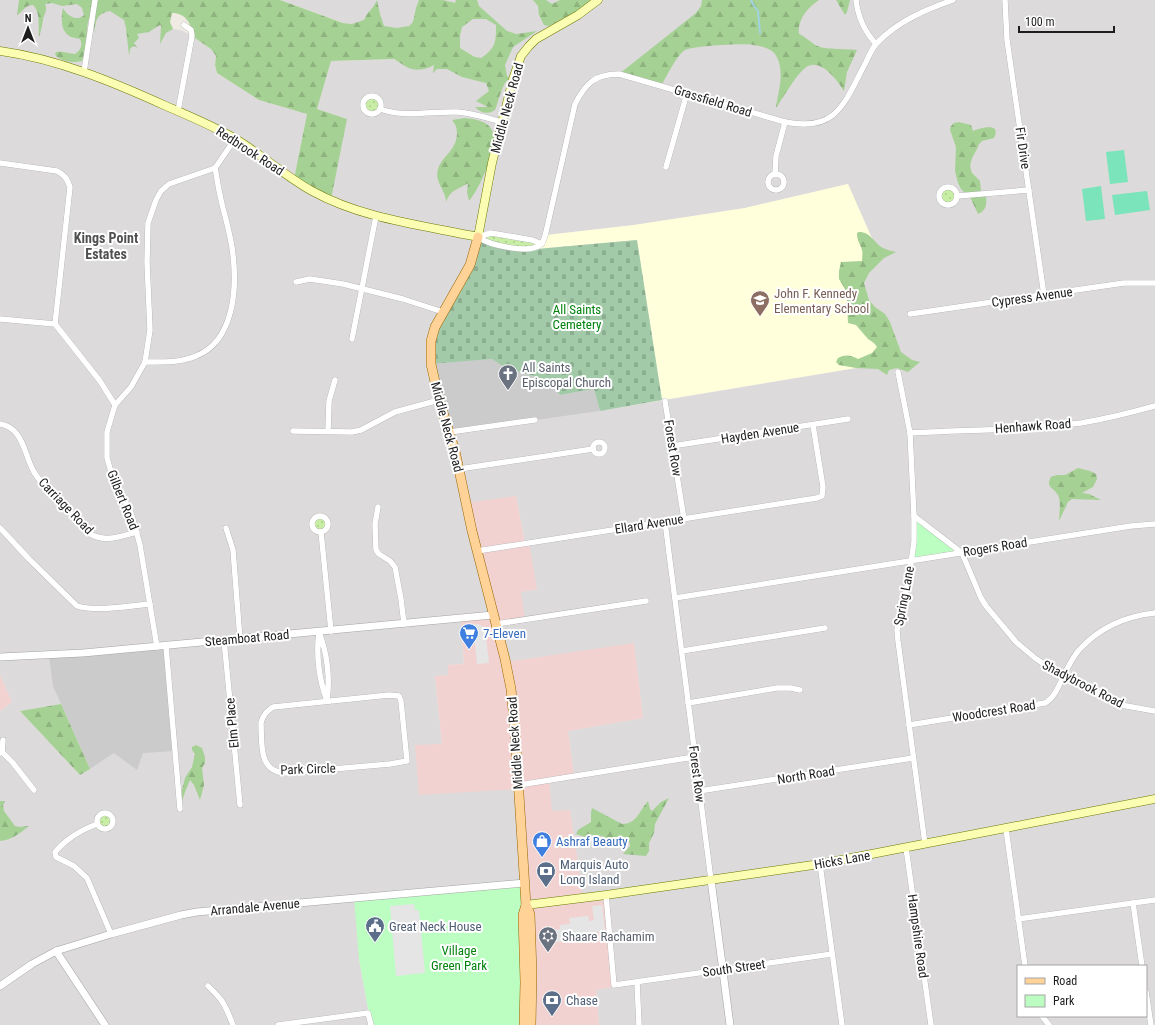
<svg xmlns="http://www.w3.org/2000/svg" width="1155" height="1025" font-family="'Roboto Condensed',sans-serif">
<defs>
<pattern id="grass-dots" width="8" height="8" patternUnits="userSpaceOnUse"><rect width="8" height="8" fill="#c8eda5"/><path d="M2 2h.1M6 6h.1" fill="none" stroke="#abcb8e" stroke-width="1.8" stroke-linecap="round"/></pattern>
<pattern id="forest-firs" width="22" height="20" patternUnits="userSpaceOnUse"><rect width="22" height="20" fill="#a6d194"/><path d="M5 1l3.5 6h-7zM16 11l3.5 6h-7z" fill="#8eb37f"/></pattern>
<pattern id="cemetery-stones" width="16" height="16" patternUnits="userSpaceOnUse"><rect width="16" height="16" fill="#a2caa8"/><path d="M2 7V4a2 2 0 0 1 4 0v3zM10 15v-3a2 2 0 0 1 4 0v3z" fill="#8bad90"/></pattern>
</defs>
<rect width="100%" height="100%" fill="#efebe2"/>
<path fill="#dcdada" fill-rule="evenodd" d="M0,0h124l49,29 8,1 11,6 19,13 5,7 -1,9 2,8 42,27 48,14 -13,65 53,-60 -30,-10 14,-48 106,-3 72,19 -49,-29 -47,-16 -69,-9 -64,-23h422l-1,6 -5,7 -12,33 126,-46h345v1025h-556l-3,-35 17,-3 -30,-89 -13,-87h-19l-2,-31 25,-4 -6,-45 75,-13 -9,-74 -128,18 -10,-38 25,-32 16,-3 -12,-46 -9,-47 -15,3 -8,116 -32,4 3,45 -16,1v10l-13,1 7,68 -27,2 104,43 5,94 -165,76 12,66h-371v-39l3,-2 -3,-3v-270l12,-9 -12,-27zM848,184l6,87 32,92 -286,48 -65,9 -57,-182 66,5 3,-8 87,-10 111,-17zM61,704l53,49 -34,22 -60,-64zM1018,966h128v50h-128z"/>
<g fill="#f1d2d0">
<polygon points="516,496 525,543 529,542 537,589 521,592 525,620 496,625 506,662 634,643 643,718 568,731 574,776 549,780 552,811 570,810 583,898 606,895 614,987 596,990 599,1025 528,1025 519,789 419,795 415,745 442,744 435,676 448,675 448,665 464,664 461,618 493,615 466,503"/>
<polygon points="0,675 12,702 0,711"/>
</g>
<polygon fill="#ffffdc" points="848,184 879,254 854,271 886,363 662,400 637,240 535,249 547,235 634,225 745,208"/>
<g fill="#cbcbcb">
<polygon points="492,359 504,367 542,379 555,389 560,395 594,389 600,411 450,432 431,364"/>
<polygon points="166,646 175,751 143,753 137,770 114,753 90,769 53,686 49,655"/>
</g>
<g fill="url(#grass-dots)">
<circle cx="372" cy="104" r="7"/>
<circle cx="948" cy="196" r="7"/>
<polygon points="491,235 540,244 524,248 486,241 480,238"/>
<circle cx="320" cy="524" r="7"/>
<circle cx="105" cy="821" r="7"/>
</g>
<g fill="url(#forest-firs)" fill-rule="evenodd">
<path d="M19,0h261l63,23 9,1 12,-4c4,-9 9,-11 13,-20l3,14 4,12 13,2 12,-2 4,-4 3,-14 3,-8h24l12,3 1,-3h21l2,6 28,25 9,3 21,-3 -24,16 -8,18 2,11 3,2c-8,4 -11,23 -15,32 -8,5 -14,3 -20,-3h13l-12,-6 13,-10 -3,-8 -24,-6 -15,-8h-10l-4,4 1,-8c-9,5 -20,7 -29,1 -4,-2 -7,-5 -11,-7l-63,2 -14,48 30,10 -16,80 -37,-20 13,-65 -48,-14 -42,-27 -2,-8 1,-9 -5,-7 -19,-13c0,-13 -7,-23 -20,-23l-2,9 3,7 -7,4 -6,11 1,-19 -3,1 -9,6 -12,2 2,4 -5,5 4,6 -3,-3 -3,1 -2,2 -1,7 -3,-28 -2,-8 -14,-9c-15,3 -14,11 -16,23l-1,-21c-8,7 -5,20 -6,29 0,6 -3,13 -5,19 -10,2 -18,1 -26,-5l-1,-3 2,-1c7,-1 11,2 18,2 6,-4 8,-9 5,-15 -3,-1 -7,-1 -9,-2 -11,-5 -10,-20 -8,-29 4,8 14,14 21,7l-2,-7 -5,-4 -15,2 -10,-3 -7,1c3,7 -1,9 -2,16 -1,6 -2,11 -4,17 -1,-11 2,-24 -6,-32 -8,0 -9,6 -16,10zM473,19h13l10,6c0,17 0,23 -15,33l-6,-1 -15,-9v-12l2,-9z"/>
<polygon points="533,0 546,0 552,4 560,0 590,0 579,10 549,26 544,25 539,15 538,6"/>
<path d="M702,0h117c-11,7 -22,20 -20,34 8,3 12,10 21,13 4,2 30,2 37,3l-10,22 -3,19c-6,-10 -22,-32 -36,-25 -10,5 -25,32 -32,42 2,-17 10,-37 -1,-54 -4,-6 -15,-8 -22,-9 -10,-2 -59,1 -68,5 -9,6 -18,26 -24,36l-42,-12 77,-61 5,-7z"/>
<polygon points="836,0 850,0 847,12 845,15"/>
<path d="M465,118c10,1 25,3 28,15 5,15 -14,57 -24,68l-2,-9 1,-9c-10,7 -17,6 -22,19 0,-12 -12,-20 -8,-33 5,-14 18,-18 19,-35 0,-6 -1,-9 -5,-14z"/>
<path d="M959,122l12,3 2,6c8,-3 29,-9 21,7l-12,3 -3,3 -2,5 -5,9 -2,8 2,7 8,8 1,10 5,6c1,7 0,14 -8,17l-7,-15 -10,-10 -3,-6 -3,-12 1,-24 -6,-17 1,-4 3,-3z"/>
<path d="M859,232c12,0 15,11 24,16 4,2 9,3 13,4l-12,6 -15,15 -5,10 5,17 6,7 10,7 5,8 11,30 11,8 8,2 -12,10 -11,-4 -8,2 -2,5 -9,-6 -22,-1 -17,-3 -3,-3 2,-4c7,-4 13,-3 20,1l14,-6 5,-6 -3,-4 -6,-4 -12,-14 -8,-2 -1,-22 -2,-12 -6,-10v-8l2,-9 21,-1c0,-4 1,-7 0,-11 -2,-7 -5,-9 -5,-17z"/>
<path d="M1078,468l12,3 6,3 1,5 -4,8 -11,6 7,1 12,6 -29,-1 -4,3 -9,19c0,-7 2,-16 0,-23 -2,-10 -15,-9 -8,-21l6,-2h8z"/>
<polygon points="61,704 90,769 80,775 20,711"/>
<polygon points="196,745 202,748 205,757 205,763 202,768 204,785 200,800 194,785 190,780 185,792 182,801 182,790 185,778 192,767 195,754 192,750 192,747"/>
<path d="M669,798l-14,26 -1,9 -5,10v8l-3,5 -23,-2 7,-8v-2c-5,-6 -10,-5 -17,-2l-10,-6 -18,1 -9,-3 2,-4 13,-8v-10l1,-4 30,16c15,0 17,-13 26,-23l2,8 2,2 9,-9z"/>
<path d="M0,801h5l-2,4 1,6 11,15 4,1 10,-1c-9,7 -17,14 -29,15z"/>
</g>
<polygon fill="url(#cemetery-stones)" points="477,238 526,250 637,240 662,400 600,411 594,389 560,395 555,389 542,379 504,367 492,359 431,364 432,341 468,271"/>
<g fill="#bcfdc1">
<polygon points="915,520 958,552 913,559"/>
<polygon points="524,883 528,1025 371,1025 359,959 354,898"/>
</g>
<g fill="#7be4bb">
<polygon points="1124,150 1128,182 1110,184 1106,152"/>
<polygon points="1101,186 1105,219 1086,221 1082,189"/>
<polygon points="1147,191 1150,210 1115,215 1112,195"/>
</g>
<g fill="#e5e5e5">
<polygon points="478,624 485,628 489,663 477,664 474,635 467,636 465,625"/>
<polygon points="414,904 415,910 419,910 425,973 396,976 390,906"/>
<polygon points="602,905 605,931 567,935 567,941 555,942 554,930 560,929 560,925 570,924 569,918 588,916 589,921 594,920 592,906"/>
</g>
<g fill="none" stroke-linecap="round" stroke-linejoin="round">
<polyline stroke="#a0d2e0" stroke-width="2" points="751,0 754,6 758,11 760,33"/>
<defs>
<g id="minor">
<path d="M856,0c2,18 8,31 20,44"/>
<polyline points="1005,0 1007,40 1044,295"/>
<polyline points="84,72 95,0"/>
<circle cx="372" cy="105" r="9"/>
<path d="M380,109c25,9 51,2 77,3 16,1 30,6 45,10"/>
<polyline points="178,111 192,36 191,30 184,25"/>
<path d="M0,163l57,8c8,4 10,8 13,16l-15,137"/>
<polyline points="666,167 687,93"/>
<polyline points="775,174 776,156 785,122"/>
<circle cx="776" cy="182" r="8"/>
<circle cx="948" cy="196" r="9"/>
<polyline points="957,196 1029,190"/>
<path d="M478,237c11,8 52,18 63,7 3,-3 4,-8 5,-12l29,-128c11,-21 20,-30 44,-30l166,48c53,11 60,-21 81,-60 3,-6 6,-14 11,-19 21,-22 48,-33 76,-43"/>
<polyline points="478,237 491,233 532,240 542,244"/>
<polyline points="296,282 310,279 343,284 403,299 443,312"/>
<polyline points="910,314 1124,283 1155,283"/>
<polyline points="0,319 55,324 100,381 115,405"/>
<polyline points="352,339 376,216"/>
<path d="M145,362c17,0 35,1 51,-6 38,-15 41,-67 37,-101 -2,-21 -9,-40 -13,-60 -2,-8 -3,-18 -5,-27"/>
<polyline points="898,372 910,433 914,516 914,542 908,583 899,618 897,630 898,641 925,844"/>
<polyline points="665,401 684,519"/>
<path d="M0,424c24,4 24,31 34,48 6,10 14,18 22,26 11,12 23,24 34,36 17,9 30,2 47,-2"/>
<polyline points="293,431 352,432 361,430 395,412 439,400"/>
<polyline points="328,431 329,401 335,380"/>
<polyline points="450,432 535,420"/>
<path d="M910,433c57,-3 114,-3 171,-10 25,-4 49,-10 74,-17"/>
<circle cx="599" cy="448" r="6"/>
<polyline points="672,446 848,419"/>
<polyline points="459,469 593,449"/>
<polyline points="378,507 375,524 376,550 379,554 390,561 395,567 401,599 404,624"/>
<circle cx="320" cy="524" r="8"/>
<polyline points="914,516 962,553 981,598 986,606 1016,642 1035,658 1057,673 1080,682 1112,701 1121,705 1155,711"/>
<polyline points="665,522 711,880"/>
<path d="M0,528l29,31 48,47c19,6 52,0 73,-2"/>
<polyline points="226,528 233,550 240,639"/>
<polyline points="321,532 331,631"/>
<polyline points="477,551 817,498 822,496 823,487 813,425"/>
<polyline points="675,598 1131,526 1155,524"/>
<polyline points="496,624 646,601"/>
<path d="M319,632c8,21 11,46 8,69 -8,-22 -11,-46 -8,-69z"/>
<polyline points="224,640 240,805"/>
<polyline points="166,646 180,809"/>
<polyline points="157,647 140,545 131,513 112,475 107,458 107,432 115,405 131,387 145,362 150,330 147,262 148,223 156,200 161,191 169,184 215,168 235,139"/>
<polyline points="682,651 825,628"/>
<path d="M389,695l10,1 2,5 6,60 -17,3 -103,9c-29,0 -25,-29 -26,-50 2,-8 5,-11 12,-16z"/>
<polyline points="688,703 777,688 791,688 800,690"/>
<path d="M909,725l136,-22c10,-5 15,-20 20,-30 4,-8 8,-16 14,-23 20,-22 47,-34 76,-37"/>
<polyline points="2,752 3,740"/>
<polyline points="0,753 2,752 13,763 34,790"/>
<polyline points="519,785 694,757"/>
<polyline points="699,791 913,758"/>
<circle cx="105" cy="821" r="8"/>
<path d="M97,824c-16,6 -31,15 -42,28l1,5 18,9 13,12 24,56"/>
<polyline points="1006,829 1025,966"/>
<polyline points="906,848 931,1025"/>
<polyline points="820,864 842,1025"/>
<polyline points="606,895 614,985 832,954"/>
<polyline points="1133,903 1142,966"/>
<polyline points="1018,919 1155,900"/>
<polyline points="637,982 639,1025"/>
<path d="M208,986c16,15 17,19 25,39"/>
<polyline points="1146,992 1151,1025"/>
<polyline points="1042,1016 1049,1025"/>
<polyline points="278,1025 368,1013 371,1025"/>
</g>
<g id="tertiary">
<polyline points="0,657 83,653 493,615"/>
<polyline points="711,880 730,1025"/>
<polyline points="56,951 105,1025"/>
<polyline points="0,986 32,964 56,951 111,934 181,915 197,912 524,883"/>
</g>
<g id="secondary">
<path d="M0,51c58,8 113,31 166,55 23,10 47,20 68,32 27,16 51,38 78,53 51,28 110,34 166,46l14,-74 21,-84 8,-23 8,-10 7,-7 42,-24 20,-15"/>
<polyline points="526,905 606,895 820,864 1155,799"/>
</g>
<g id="primary">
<polyline points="478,237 470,265 435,327 431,341 431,364 439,400 455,451 472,531 505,659 511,689 515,731 526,905 523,915 525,982 524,1025"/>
<polyline points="526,905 530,914 532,974 531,1025"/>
</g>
</defs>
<use href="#minor" stroke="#a4a4a4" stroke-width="6"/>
<use href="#tertiary" stroke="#a4a4a4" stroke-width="8"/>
<use href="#secondary" stroke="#6c7900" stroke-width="9"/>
<use href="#primary" stroke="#976500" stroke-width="10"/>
<use href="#minor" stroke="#fff" stroke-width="5.5"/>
<use href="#tertiary" stroke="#fff" stroke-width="7"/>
<use href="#secondary" stroke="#fafdb2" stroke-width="8"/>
<use href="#primary" stroke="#ffd298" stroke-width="9"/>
</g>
<defs>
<symbol id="school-pin" viewBox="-11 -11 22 30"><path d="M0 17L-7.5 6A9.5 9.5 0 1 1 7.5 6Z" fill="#8d6e63" stroke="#fff"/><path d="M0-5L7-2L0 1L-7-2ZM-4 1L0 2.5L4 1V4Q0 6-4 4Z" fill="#fff"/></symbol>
<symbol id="church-pin" viewBox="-11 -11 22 30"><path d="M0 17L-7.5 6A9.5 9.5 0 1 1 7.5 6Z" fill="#6b7280" stroke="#fff"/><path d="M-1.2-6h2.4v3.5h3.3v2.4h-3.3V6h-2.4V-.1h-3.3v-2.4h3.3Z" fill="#fff"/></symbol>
<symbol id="supermarket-pin" viewBox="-11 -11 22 30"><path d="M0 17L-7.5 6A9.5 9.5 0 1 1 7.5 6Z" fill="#3f7fe0" stroke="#fff"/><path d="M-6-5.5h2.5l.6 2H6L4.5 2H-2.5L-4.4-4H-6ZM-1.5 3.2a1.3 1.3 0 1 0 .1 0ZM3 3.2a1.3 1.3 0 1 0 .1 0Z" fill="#fff"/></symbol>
<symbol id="shop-pin" viewBox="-11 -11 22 30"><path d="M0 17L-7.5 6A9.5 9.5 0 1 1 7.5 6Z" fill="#3f7fe0" stroke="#fff"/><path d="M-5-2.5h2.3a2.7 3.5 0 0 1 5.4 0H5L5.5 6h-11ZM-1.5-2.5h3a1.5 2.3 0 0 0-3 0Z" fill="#fff"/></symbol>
<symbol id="bank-pin" viewBox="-11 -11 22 30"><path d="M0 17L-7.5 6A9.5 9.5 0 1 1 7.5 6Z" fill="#5c6f8a" stroke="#fff"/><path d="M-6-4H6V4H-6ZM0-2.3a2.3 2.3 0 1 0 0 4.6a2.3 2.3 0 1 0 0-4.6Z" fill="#fff"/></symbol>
<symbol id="civic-pin" viewBox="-11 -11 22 30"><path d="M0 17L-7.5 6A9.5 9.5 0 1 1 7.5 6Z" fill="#5c6f8a" stroke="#fff"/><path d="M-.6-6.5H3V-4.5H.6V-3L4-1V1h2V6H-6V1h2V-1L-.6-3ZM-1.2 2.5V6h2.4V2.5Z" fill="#fff"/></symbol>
<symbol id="synagogue-pin" viewBox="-11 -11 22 30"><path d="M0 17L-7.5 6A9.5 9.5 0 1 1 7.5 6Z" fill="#6b7280" stroke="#fff"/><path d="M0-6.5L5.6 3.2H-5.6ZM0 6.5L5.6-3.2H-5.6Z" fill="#fff"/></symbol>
</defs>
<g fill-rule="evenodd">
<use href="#school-pin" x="749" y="289" width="22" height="30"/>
<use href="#church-pin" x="497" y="363" width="22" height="30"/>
<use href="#supermarket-pin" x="458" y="622" width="22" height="30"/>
<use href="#shop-pin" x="531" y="830" width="22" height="30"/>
<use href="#bank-pin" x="535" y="860" width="22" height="30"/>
<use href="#civic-pin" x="364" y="915" width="22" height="30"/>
<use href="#synagogue-pin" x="537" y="925" width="22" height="30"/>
<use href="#bank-pin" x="541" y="989" width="22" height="30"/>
</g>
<g text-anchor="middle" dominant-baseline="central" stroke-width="4" stroke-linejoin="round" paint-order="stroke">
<g font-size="13" fill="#1d1d1d" stroke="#fff">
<text transform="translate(713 101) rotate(17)">Grassfield Road</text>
<text transform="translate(507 108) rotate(-75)">Middle Neck Road</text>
<text transform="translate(1023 148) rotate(82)">Fir Drive</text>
<text transform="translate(250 151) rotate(33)">Redbrook Road</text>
<text transform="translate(1032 297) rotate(-8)">Cypress Avenue</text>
<text transform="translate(1033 426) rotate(-4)">Henhawk Road</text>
<text transform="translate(447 427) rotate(75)">Middle Neck Road</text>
<text transform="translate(760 433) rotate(-9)">Hayden Avenue</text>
<text transform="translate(673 448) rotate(81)">Forest Row</text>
<text transform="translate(123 500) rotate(68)">Gilbert Road</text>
<text transform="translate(66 506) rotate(46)">Carriage Road</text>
<text transform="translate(649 524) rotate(-9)">Ellard Avenue</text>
<text transform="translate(995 547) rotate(-9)">Rogers Road</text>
<text transform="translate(904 596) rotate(-79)">Spring Lane</text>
<text transform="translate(247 638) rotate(-5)">Steamboat Road</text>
<text transform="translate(1083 684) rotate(27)">Shadybrook Road</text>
<text transform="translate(994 711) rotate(-9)">Woodcrest Road</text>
<text transform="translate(232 723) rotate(-95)">Elm Place</text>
<text transform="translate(515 743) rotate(-94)">Middle Neck Road</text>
<text transform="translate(308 769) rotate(-2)">Park Circle</text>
<text transform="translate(697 774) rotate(83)">Forest Row</text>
<text transform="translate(806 775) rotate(-9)">North Road</text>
<text transform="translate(842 860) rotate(-10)">Hicks Lane</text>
<text transform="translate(255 907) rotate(-5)">Arrandale Avenue</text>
<text transform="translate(918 936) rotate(82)">Hampshire Road</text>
<text transform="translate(734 968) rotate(-8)">South Street</text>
</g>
<g font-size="13" fill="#785e54" stroke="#fff" text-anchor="start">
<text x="774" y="293">John F. Kennedy<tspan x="774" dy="15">Elementary School</tspan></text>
</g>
<g font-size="13" fill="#04830f" stroke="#fff">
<text x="577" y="309">All Saints<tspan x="577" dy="15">Cemetery</tspan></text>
<text x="459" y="950">Village<tspan x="459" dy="15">Green Park</tspan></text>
</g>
<g font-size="13" fill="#5b616d" stroke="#fff" text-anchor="start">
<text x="522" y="367">All Saints<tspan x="522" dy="15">Episcopal Church</tspan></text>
<text x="562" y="936">Shaare Rachamim</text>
</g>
<g font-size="13" fill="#366cbe" stroke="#fff" text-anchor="start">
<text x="483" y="633">7-Eleven</text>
<text x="556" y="841">Ashraf Beauty</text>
</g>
<g font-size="13" fill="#4e5e75" stroke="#fff" text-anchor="start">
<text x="560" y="864">Marquis Auto<tspan x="560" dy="15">Long Island</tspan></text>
<text x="389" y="926">Great Neck House</text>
<text x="566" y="1000">Chase</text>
</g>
<g font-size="14" font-weight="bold" fill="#505050" stroke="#fff">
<text x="106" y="238">Kings Point<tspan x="106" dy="16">Estates</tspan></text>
</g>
</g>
<rect x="1017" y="965" width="130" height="52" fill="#ffffff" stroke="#a5a5a5"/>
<rect x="1025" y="978" width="20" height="6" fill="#ffd298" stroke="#a5a5a5"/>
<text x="1053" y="985" font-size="12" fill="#1d1d1d">Road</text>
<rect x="1025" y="995" width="20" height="12" fill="#bcfdc1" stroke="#a5a5a5"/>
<text x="1053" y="1005" font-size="12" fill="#1d1d1d">Park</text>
<g transform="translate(28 28)" stroke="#ffffff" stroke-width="3" paint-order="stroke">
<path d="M0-3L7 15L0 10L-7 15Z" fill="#1d1d1d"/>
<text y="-6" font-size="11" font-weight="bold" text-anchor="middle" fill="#1d1d1d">N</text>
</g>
<path d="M1019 26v6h95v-6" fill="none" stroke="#1d1d1d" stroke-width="2"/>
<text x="1025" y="26" font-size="12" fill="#1d1d1d" stroke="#ffffff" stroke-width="3" paint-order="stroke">100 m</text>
</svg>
